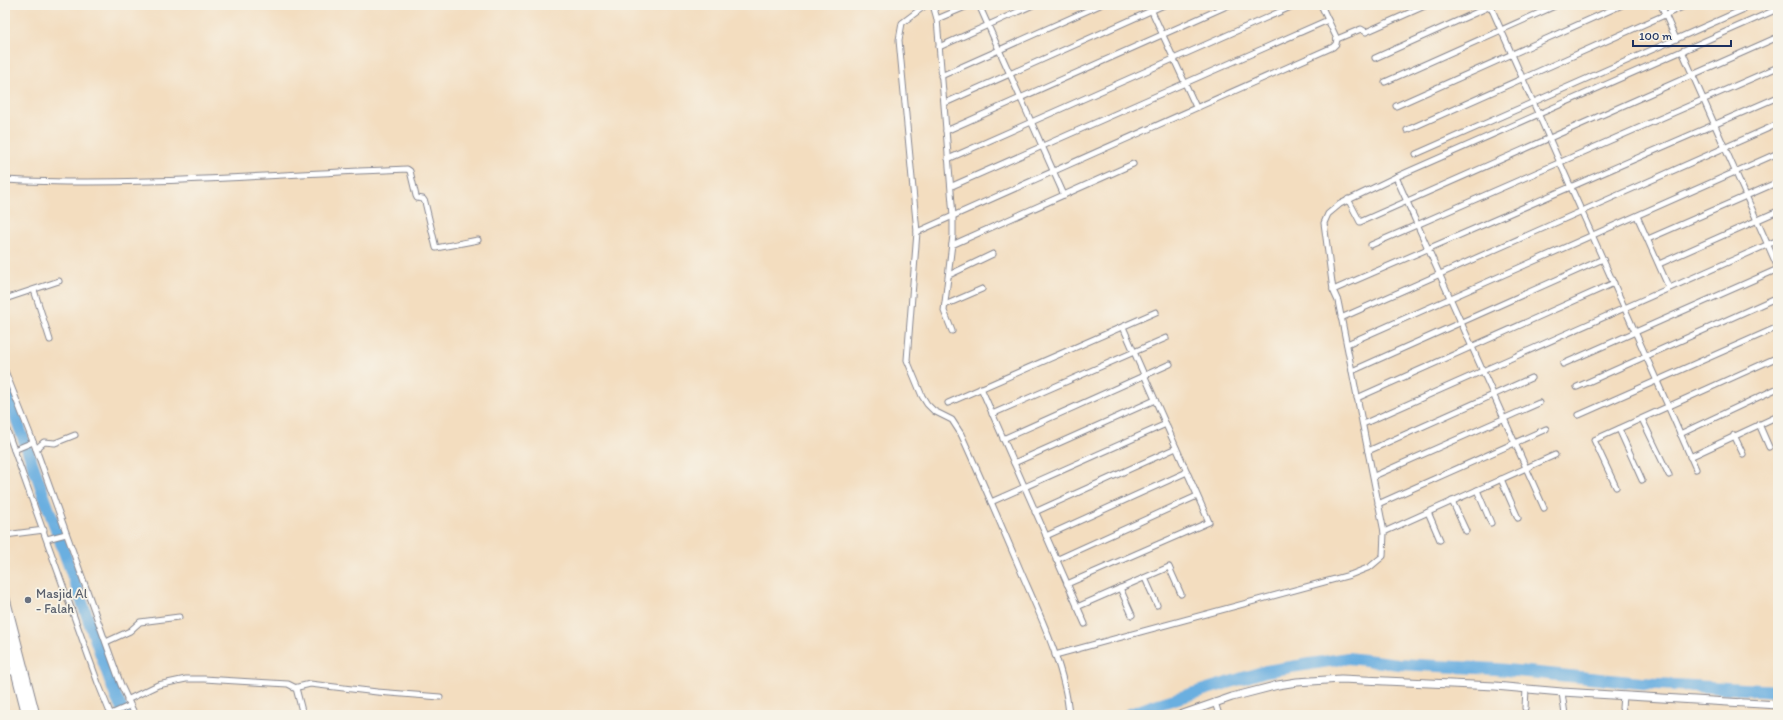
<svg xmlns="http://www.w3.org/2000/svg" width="1783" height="720" font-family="Itim,sans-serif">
<rect width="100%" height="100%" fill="#f7f3e8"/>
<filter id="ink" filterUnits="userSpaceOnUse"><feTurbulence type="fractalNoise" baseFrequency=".025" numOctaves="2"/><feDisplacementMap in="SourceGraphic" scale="8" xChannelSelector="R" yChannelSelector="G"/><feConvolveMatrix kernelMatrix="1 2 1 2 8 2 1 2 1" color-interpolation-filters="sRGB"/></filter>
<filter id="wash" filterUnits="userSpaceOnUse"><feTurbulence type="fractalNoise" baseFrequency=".012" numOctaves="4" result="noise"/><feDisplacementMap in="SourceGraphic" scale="16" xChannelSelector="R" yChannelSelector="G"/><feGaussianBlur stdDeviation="0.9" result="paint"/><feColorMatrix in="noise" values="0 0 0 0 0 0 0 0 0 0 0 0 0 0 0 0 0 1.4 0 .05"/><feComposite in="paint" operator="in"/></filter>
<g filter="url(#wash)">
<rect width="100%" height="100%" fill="#f3ddbf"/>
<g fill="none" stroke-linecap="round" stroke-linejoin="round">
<g stroke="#6aafe0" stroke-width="12">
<polyline points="5,387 116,697 125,715"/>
<polyline points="1128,715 1155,705 1266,671 1348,658 1399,664 1496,669 1641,683 1778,691"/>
</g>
</g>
</g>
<g filter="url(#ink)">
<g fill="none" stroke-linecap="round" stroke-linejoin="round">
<defs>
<g id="minor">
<path d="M926,5l-24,18 -3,17 18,192 -10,128 15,36 5,8 7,7 18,9 9,14c21,46 41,93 61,140 18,41 44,96 47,141"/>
<polyline points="933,5 937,19 953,216 953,235 944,311 952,331"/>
<polyline points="979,5 1064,195"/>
<polyline points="1149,5 1196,107"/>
<polyline points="1490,5 1696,469"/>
<polyline points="1661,5 1676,39"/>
<polyline points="937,19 970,5"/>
<polyline points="1337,39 1361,29 1366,32 1427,5"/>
<polyline points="939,47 1033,5"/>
<polyline points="1682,51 1778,268"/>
<polyline points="1375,58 1493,5"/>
<polyline points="941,76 1100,5"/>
<polyline points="1385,82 1557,5"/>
<polyline points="945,103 1164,5"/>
<polyline points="1396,106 1622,5"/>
<polyline points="1407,130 1687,5"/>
<polyline points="946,131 1229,5"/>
<polyline points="1416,154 1742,10"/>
<polyline points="948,159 1295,5"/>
<polyline points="1396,177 1544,508"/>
<path d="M5,180c134,7 268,-6 402,-11l3,2 6,25 1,2 6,1 2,3 11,46 42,-8"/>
<polyline points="952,186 1328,20"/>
<polyline points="1348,199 1360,222 1778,37"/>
<polyline points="1637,216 1669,288"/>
<polyline points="917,232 1333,47 1336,44 1337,39 1321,5"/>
<polyline points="1648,239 1778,182"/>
<polyline points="952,245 1133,164"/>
<polyline points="1371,245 1778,67"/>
<polyline points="1659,264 1778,211"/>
<polyline points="949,275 993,254"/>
<polyline points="34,290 50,340"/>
<polyline points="1333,290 1324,223 1328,214 1340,204 1396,177 1773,11"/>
<polyline points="5,299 59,281"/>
<polyline points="945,305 982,289"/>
<polyline points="1341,318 1778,124"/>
<polyline points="1347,344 1778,153"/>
<polyline points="1563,364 1778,269"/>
<polyline points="5,371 36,449 121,685 135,715"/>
<polyline points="1352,371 1603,259"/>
<polyline points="1577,387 1778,297"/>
<polyline points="981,388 1085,624"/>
<polyline points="1357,398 1614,283"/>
<polyline points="948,403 1156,312"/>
<polyline points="992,414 1166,338"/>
<polyline points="1579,415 1778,327"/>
<polyline points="1642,419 1669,475"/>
<polyline points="1363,424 1778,240"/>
<polyline points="1759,424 1769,447"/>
<polyline points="5,425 98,683 111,715"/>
<polyline points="1619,429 1642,480"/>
<polyline points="1680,434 1778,388"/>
<polyline points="1734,435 1743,454"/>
<polyline points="1003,439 1170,364"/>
<polyline points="36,449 44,442 55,443 75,435"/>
<polyline points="14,450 33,442"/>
<polyline points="1368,451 1531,378"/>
<polyline points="1690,457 1778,416"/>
<polyline points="1014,463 1155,400"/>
<polyline points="1374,476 1539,403"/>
<polyline points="1501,479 1518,518"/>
<polyline points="1616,487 1594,440 1778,357"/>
<polyline points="1477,490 1491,523"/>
<polyline points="1452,501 1466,531"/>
<polyline points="991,502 1166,424"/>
<polyline points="1378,504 1546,429"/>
<polyline points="1035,512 1176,448"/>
<polyline points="1428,512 1440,540"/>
<polyline points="1384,532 1555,455"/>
<polyline points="5,535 44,530"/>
<polyline points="1046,536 1187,472"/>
<polyline points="47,539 66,534"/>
<polyline points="1056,560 1197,496"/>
<polyline points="1145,578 1157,605"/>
<polyline points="1067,584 1209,522 1123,327"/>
<polyline points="1120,588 1132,615"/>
<polyline points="1077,607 1169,567 1181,594"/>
<polyline points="106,642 130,631 140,622 179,617"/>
<polyline points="1055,655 1350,575 1370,567 1383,556 1384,532 1338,301 1333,290 1778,97"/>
<polyline points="5,673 16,671"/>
<polyline points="294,688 310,684 377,692 440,697"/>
<polyline points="1562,692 1565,715"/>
<polyline points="1623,696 1622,708 1625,715"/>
<polyline points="127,700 158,685 186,679 204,679 288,684 296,688 303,715"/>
<polyline points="1215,702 1219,715"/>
<polyline points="1525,708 1526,689"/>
<polyline points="111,714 129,706"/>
</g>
<polyline id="tertiary" points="1180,715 1232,697 1278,685 1297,682 1341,679 1495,686 1562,692 1778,705"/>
<g id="trunk">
<polyline points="5,599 35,715"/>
<polyline points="5,629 27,715"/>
</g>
</defs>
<use href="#minor" stroke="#87868e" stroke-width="7"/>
<use href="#tertiary" stroke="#87868e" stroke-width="9"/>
<use href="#trunk" stroke="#87868e" stroke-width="11"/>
<use href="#minor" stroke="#fff" stroke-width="5"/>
<use href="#tertiary" stroke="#fff" stroke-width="7"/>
<use href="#trunk" stroke="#fff" stroke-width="9"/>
</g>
</g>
<circle fill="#6b7280" stroke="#f7f3e8" stroke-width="1.5" cx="28" cy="600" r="4"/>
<g text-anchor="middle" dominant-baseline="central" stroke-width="3.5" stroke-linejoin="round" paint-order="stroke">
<g font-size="13" fill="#5b616d" stroke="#f7f3e8" text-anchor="start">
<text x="36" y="593">Masjid Al<tspan x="36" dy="15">- Falah</tspan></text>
</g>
</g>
<rect width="1783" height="720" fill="none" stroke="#f7f3e8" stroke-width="20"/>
<path d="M1633 40v6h98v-6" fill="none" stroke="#1b2f5e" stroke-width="2"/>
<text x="1639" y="40" font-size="12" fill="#1b2f5e" stroke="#f7f3e8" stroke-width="3" paint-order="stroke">100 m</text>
</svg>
